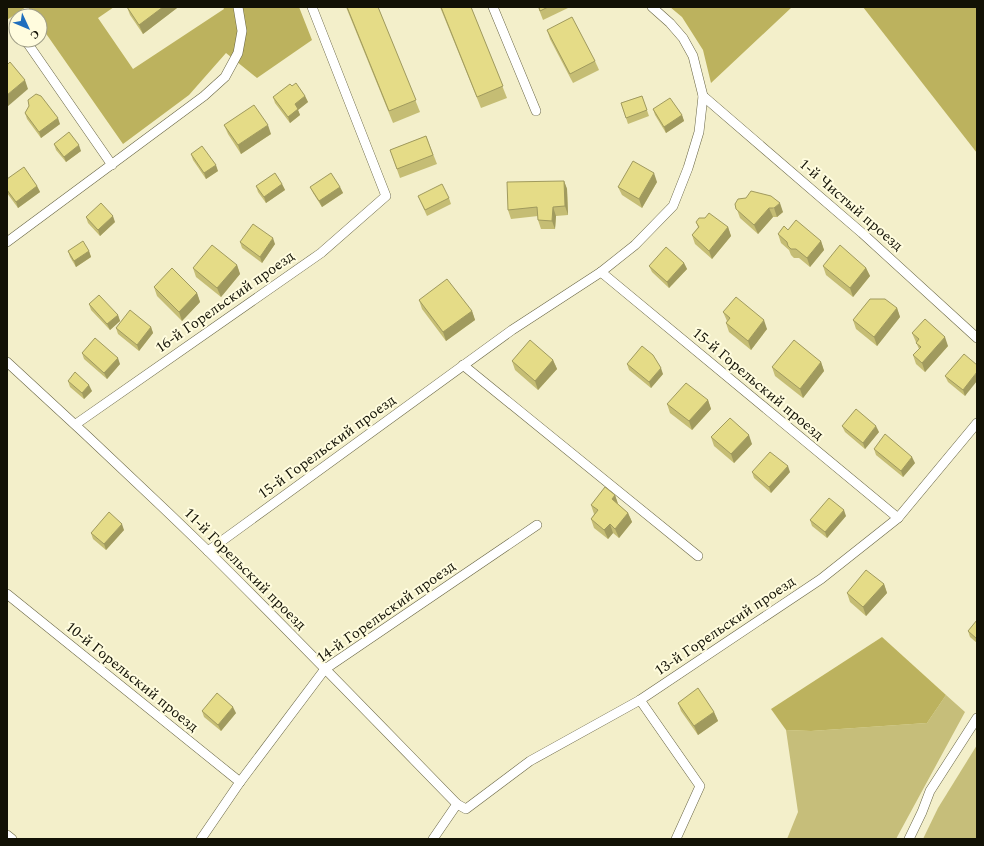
<svg xmlns="http://www.w3.org/2000/svg" width="984" height="846" font-family="Spectral,serif">
<rect width="100%" height="100%" fill="#f3efca"/>
<g fill="#c6be7a">
<polygon points="946,695 965,712 896,839 787,839 798,812 786,730 811,731 927,723"/>
<polygon points="977,745 977,839 923,839 938,808"/>
</g>
<g fill="#bcb25e">
<polygon points="7,7 26,7 7,20"/>
<polygon points="28,7 114,7 98,18 133,69 224,9 223,7 299,7 312,40 257,78 226,53 189,95 123,144 40,25 40,16 34,16"/>
<polygon points="670,7 792,7 711,83 703,50 682,17"/>
<polygon points="863,7 977,7 977,153"/>
<polygon points="882,637 946,695 927,723 811,731 786,730 771,709"/>
</g>
<g fill="none" stroke-linecap="round" stroke-linejoin="round">
<defs>
<g id="street">
<polyline points="493,7 536,111"/>
<polyline points="26,41 112,165"/>
<polyline points="703,96 862,233 977,338"/>
<polyline points="7,242 204,96 225,77 238,53 242,31 238,7"/>
<polyline points="601,272 635,245 673,206 688,168 699,132 703,96 693,56 683,38 670,23 652,7"/>
<path d="M7,362c68,62 135,125 201,189 84,83 166,168 249,253l9,5 64,-48 110,-61 181,-121 77,-61 79,-95"/>
<polyline points="463,365 698,556"/>
<polyline points="76,424 321,253 386,196 312,7"/>
<polyline points="208,551 512,330 601,272 898,518"/>
<polyline points="7,594 240,782"/>
<polyline points="640,700 700,786 676,839"/>
<polyline points="7,835 12,839"/>
<polyline points="201,839 240,782 325,669 537,525"/>
<polyline points="433,839 457,804"/>
<polyline points="909,839 922,812 930,791 977,718"/>
</g>
</defs>
<use href="#street" stroke="#696645" stroke-width="10"/>
<use href="#street" stroke="#fff" stroke-width="9"/>
</g>
<g fill="#c5bd74">
<polygon points="127,7 177,7 177,8 143,34 130,15"/>
<polygon points="346,7 378,7 420,112 393,123"/>
<polygon points="440,7 471,7 507,98 481,108"/>
<polygon points="538,7 568,7 568,8 543,20"/>
<polygon points="547,30 595,61 599,70 573,83 550,39"/>
<polygon points="292,86 305,96 308,102 298,110 300,115 290,123 275,103 273,97"/>
<polygon points="642,96 649,116 628,124 621,103"/>
<polygon points="29,106 60,124 41,138 27,119 25,113"/>
<polygon points="653,109 682,115 684,121 666,133 655,115"/>
<polygon points="224,125 271,134 241,154 228,134"/>
<polygon points="426,136 437,164 400,178 390,150"/>
<polygon points="54,144 81,151 66,162 56,150"/>
<polygon points="191,154 218,171 206,179 193,160"/>
<polygon points="7,179 37,186 40,192 18,208 7,193"/>
<polygon points="564,181 567,189 568,215 556,216 555,229 541,229 538,220 538,216 511,219 508,210"/>
<polygon points="657,182 642,208 622,195 618,187"/>
<polygon points="282,184 285,190 266,203 258,192 256,186"/>
<polygon points="310,187 340,187 343,193 322,207 313,193"/>
<polygon points="418,196 449,198 451,204 427,216"/>
<polygon points="746,198 783,212 777,217 773,217 758,234 740,218 735,204"/>
<polygon points="86,217 115,222 100,236 88,223"/>
<polygon points="696,222 728,227 731,236 712,259 695,244 692,235 698,227"/>
<polygon points="788,230 821,241 824,250 810,267 799,258 794,258 791,255 789,250 781,243 778,234"/>
<polygon points="240,242 275,244 262,263 242,248"/>
<polygon points="68,251 89,251 91,257 76,267 70,257"/>
<polygon points="684,263 687,269 669,288 652,272 649,266"/>
<polygon points="237,265 240,274 221,297 196,277 193,268"/>
<polygon points="823,266 866,268 870,276 853,297 826,275"/>
<polygon points="154,287 197,293 200,302 182,321 157,296"/>
<polygon points="419,300 472,311 475,320 446,341 422,309"/>
<polygon points="89,304 118,315 120,321 110,330 91,310"/>
<polygon points="897,308 900,317 877,346 856,329 853,320"/>
<polygon points="723,312 767,329 751,350 729,332 726,323 727,321"/>
<polygon points="151,327 153,333 139,351 118,334 116,328"/>
<polygon points="912,333 948,346 925,372 916,364 913,355 919,349"/>
<polygon points="82,353 120,364 107,379 84,359"/>
<polygon points="553,360 557,369 538,390 515,370 512,361"/>
<polygon points="821,362 824,371 803,398 775,376 772,367"/>
<polygon points="627,364 663,374 651,388 629,370"/>
<polygon points="977,365 965,396 948,382 945,376"/>
<polygon points="68,381 92,391 84,399 70,387"/>
<polygon points="708,400 711,409 692,430 670,413 667,404"/>
<polygon points="842,426 879,432 865,449 845,432"/>
<polygon points="711,437 752,444 734,463 714,446"/>
<polygon points="874,449 915,463 903,477 876,455"/>
<polygon points="752,472 790,472 771,493 754,478"/>
<polygon points="615,495 618,504 628,513 632,522 619,538 613,533 608,539 594,528 591,519 594,514 591,505"/>
<polygon points="846,516 827,538 812,526 810,520"/>
<polygon points="124,530 106,550 93,539 91,533"/>
<polygon points="884,584 887,593 866,616 850,602 847,593"/>
<polygon points="977,620 977,643 970,637 968,631"/>
<polygon points="678,703 714,712 718,721 698,735 681,711"/>
<polygon points="202,711 236,713 221,731 204,717"/>
</g>
<g fill="#a09a5e">
<polygon points="163,7 177,7 177,8 143,34 139,25"/>
<polygon points="25,80 28,89 7,107 7,95"/>
<polygon points="305,96 308,102 298,110 300,115 290,123 288,117 295,104"/>
<polygon points="682,115 684,121 666,133 664,127"/>
<polygon points="58,118 60,124 41,138 39,132"/>
<polygon points="268,125 271,134 241,154 238,145"/>
<polygon points="79,145 81,151 66,162 64,157"/>
<polygon points="216,165 218,171 206,179 204,173"/>
<polygon points="654,173 657,182 642,208 639,199"/>
<polygon points="564,181 567,189 568,215 565,206"/>
<polygon points="282,184 285,190 266,203 264,197"/>
<polygon points="37,186 40,192 18,208 16,202"/>
<polygon points="340,187 343,193 322,207 319,201"/>
<polygon points="780,203 783,212 777,217 774,208"/>
<polygon points="553,207 556,216 555,229 552,221"/>
<polygon points="769,208 773,217 758,234 754,225"/>
<polygon points="113,216 115,222 100,236 98,230"/>
<polygon points="728,227 731,236 712,259 709,251"/>
<polygon points="273,238 275,244 262,263 260,257"/>
<polygon points="821,241 824,250 810,267 807,258"/>
<polygon points="89,251 91,257 76,267 74,261"/>
<polygon points="684,263 687,269 669,288 667,282"/>
<polygon points="237,265 240,274 221,297 217,288"/>
<polygon points="866,268 870,276 853,297 850,288"/>
<polygon points="197,293 200,302 182,321 179,312"/>
<polygon points="897,308 900,317 877,346 874,337"/>
<polygon points="472,311 475,320 446,341 443,332"/>
<polygon points="118,315 120,321 110,330 107,324"/>
<polygon points="764,320 767,329 751,350 748,341"/>
<polygon points="151,327 153,333 139,351 137,345"/>
<polygon points="945,337 948,346 925,372 922,363"/>
<polygon points="118,358 120,364 107,379 104,373"/>
<polygon points="553,360 557,369 538,390 535,381"/>
<polygon points="821,362 824,371 803,398 800,389"/>
<polygon points="661,368 663,374 651,388 649,382"/>
<polygon points="977,372 977,381 965,396 963,390"/>
<polygon points="89,385 92,391 84,399 82,393"/>
<polygon points="708,400 711,409 692,430 689,421"/>
<polygon points="876,426 879,432 865,449 863,443"/>
<polygon points="749,435 752,444 734,463 731,454"/>
<polygon points="912,457 915,463 903,477 901,471"/>
<polygon points="788,466 790,472 771,493 769,487"/>
<polygon points="615,495 618,504 612,499"/>
<polygon points="844,510 846,516 827,538 825,532"/>
<polygon points="628,513 632,522 619,538 615,529"/>
<polygon points="122,524 124,530 106,550 104,544"/>
<polygon points="610,524 613,533 608,539 604,530"/>
<polygon points="884,584 887,593 866,616 863,607"/>
<polygon points="233,707 236,713 221,731 218,725"/>
<polygon points="714,712 718,721 698,735 694,726"/>
</g>
<g fill="#e5dc87" stroke="#a09a5e">
<polygon points="127,7 163,7 139,25"/>
<polygon points="347,7 378,7 416,100 389,111"/>
<polygon points="441,7 471,7 503,86 477,97"/>
<polygon points="539,7 548,7 540,11"/>
<polygon points="572,17 595,61 570,74 547,30"/>
<polygon points="10,62 25,80 7,95 7,65"/>
<polygon points="296,83 305,96 295,104 298,109 288,117 273,97 290,84 292,86"/>
<polygon points="36,94 41,96 58,118 39,132 25,113 29,106 28,100"/>
<polygon points="642,96 647,110 626,118 621,103"/>
<polygon points="670,98 682,115 664,127 653,109"/>
<polygon points="254,105 268,125 238,145 224,125"/>
<polygon points="69,132 79,145 64,157 54,144"/>
<polygon points="426,136 433,155 397,169 390,150"/>
<polygon points="202,146 216,165 204,173 191,154"/>
<polygon points="633,161 654,173 639,199 618,187"/>
<polygon points="24,167 37,186 16,202 7,190 7,179"/>
<polygon points="275,173 282,184 264,197 256,186"/>
<polygon points="331,173 340,187 319,201 310,187"/>
<polygon points="564,181 565,206 553,207 552,221 538,220 537,207 508,210 507,182"/>
<polygon points="442,184 449,198 425,210 418,196"/>
<polygon points="751,191 771,196 780,203 774,208 769,208 754,225 736,209 735,204 738,199 746,198"/>
<polygon points="101,203 113,216 98,230 86,217"/>
<polygon points="709,213 728,227 709,251 692,235 699,227 696,222 699,218 705,218"/>
<polygon points="796,220 821,241 807,258 796,249 791,249 788,246 787,242 778,234 784,226 788,230"/>
<polygon points="253,224 273,238 260,257 240,242"/>
<polygon points="83,241 89,251 74,261 68,251"/>
<polygon points="212,245 237,265 217,288 193,268"/>
<polygon points="840,245 866,268 850,288 823,266"/>
<polygon points="666,247 684,263 667,282 649,266"/>
<polygon points="172,268 197,293 179,312 154,287"/>
<polygon points="447,279 472,311 443,332 419,300"/>
<polygon points="99,295 118,315 107,324 89,304"/>
<polygon points="736,297 764,320 748,341 726,323 730,318 723,312"/>
<polygon points="870,299 885,299 897,308 874,337 853,320"/>
<polygon points="130,310 151,327 137,345 116,328"/>
<polygon points="925,319 945,337 922,363 913,355 921,347 916,343 919,339 912,333"/>
<polygon points="95,338 118,358 104,373 82,353"/>
<polygon points="530,340 553,360 535,381 512,361"/>
<polygon points="794,340 821,362 800,389 772,367"/>
<polygon points="642,346 653,355 661,368 649,382 627,364"/>
<polygon points="964,354 977,365 977,372 963,390 945,376"/>
<polygon points="75,372 89,385 82,393 68,381"/>
<polygon points="686,383 708,400 689,421 667,404"/>
<polygon points="856,409 876,426 863,443 842,426"/>
<polygon points="730,418 749,435 731,454 711,437"/>
<polygon points="885,434 912,457 901,471 874,449"/>
<polygon points="770,452 788,466 769,487 752,472"/>
<polygon points="605,487 615,495 612,499 628,513 615,529 610,524 604,530 591,519 598,510 591,505"/>
<polygon points="829,498 844,510 825,532 810,520"/>
<polygon points="109,512 122,524 104,544 91,533"/>
<polygon points="866,570 884,584 863,607 847,593"/>
<polygon points="977,620 977,639 968,631"/>
<polygon points="698,688 714,712 694,726 678,703"/>
<polygon points="217,693 233,707 218,725 202,711"/>
</g>
<g text-anchor="middle" dominant-baseline="central" stroke-width="4" stroke-linejoin="round" paint-order="stroke">
<g font-size="15" fill="#121105" stroke="#fffcde">
<text transform="translate(851 205) rotate(41)">1-й Чистый проезд</text>
<text transform="translate(225 302) rotate(-35)">16-й Горельский проезд</text>
<text transform="translate(758 384) rotate(40)">15-й Горельский проезд</text>
<text transform="translate(327 447) rotate(-36)">15-й Горельский проезд</text>
<text transform="translate(245 569) rotate(45)">11-й Горельский проезд</text>
<text transform="translate(386 612) rotate(-35)">14-й Горельский проезд</text>
<text transform="translate(725 626) rotate(-34)">13-й Горельский проезд</text>
<text transform="translate(132 677) rotate(39)">10-й Горельский проезд</text>
</g>
</g>
<rect width="984" height="846" fill="none" stroke="#121105" stroke-width="16"/>
<g transform="translate(28 28) rotate(134)"><circle r="19" fill="#fffcde" stroke="#a09e87"/>
<path d="M0-3L7 15L0 10L-7 15Z" fill="#1f6ebd"/>
<text y="-6" font-size="11" font-weight="bold" text-anchor="middle" fill="#121105">С</text>
</g>
</svg>
